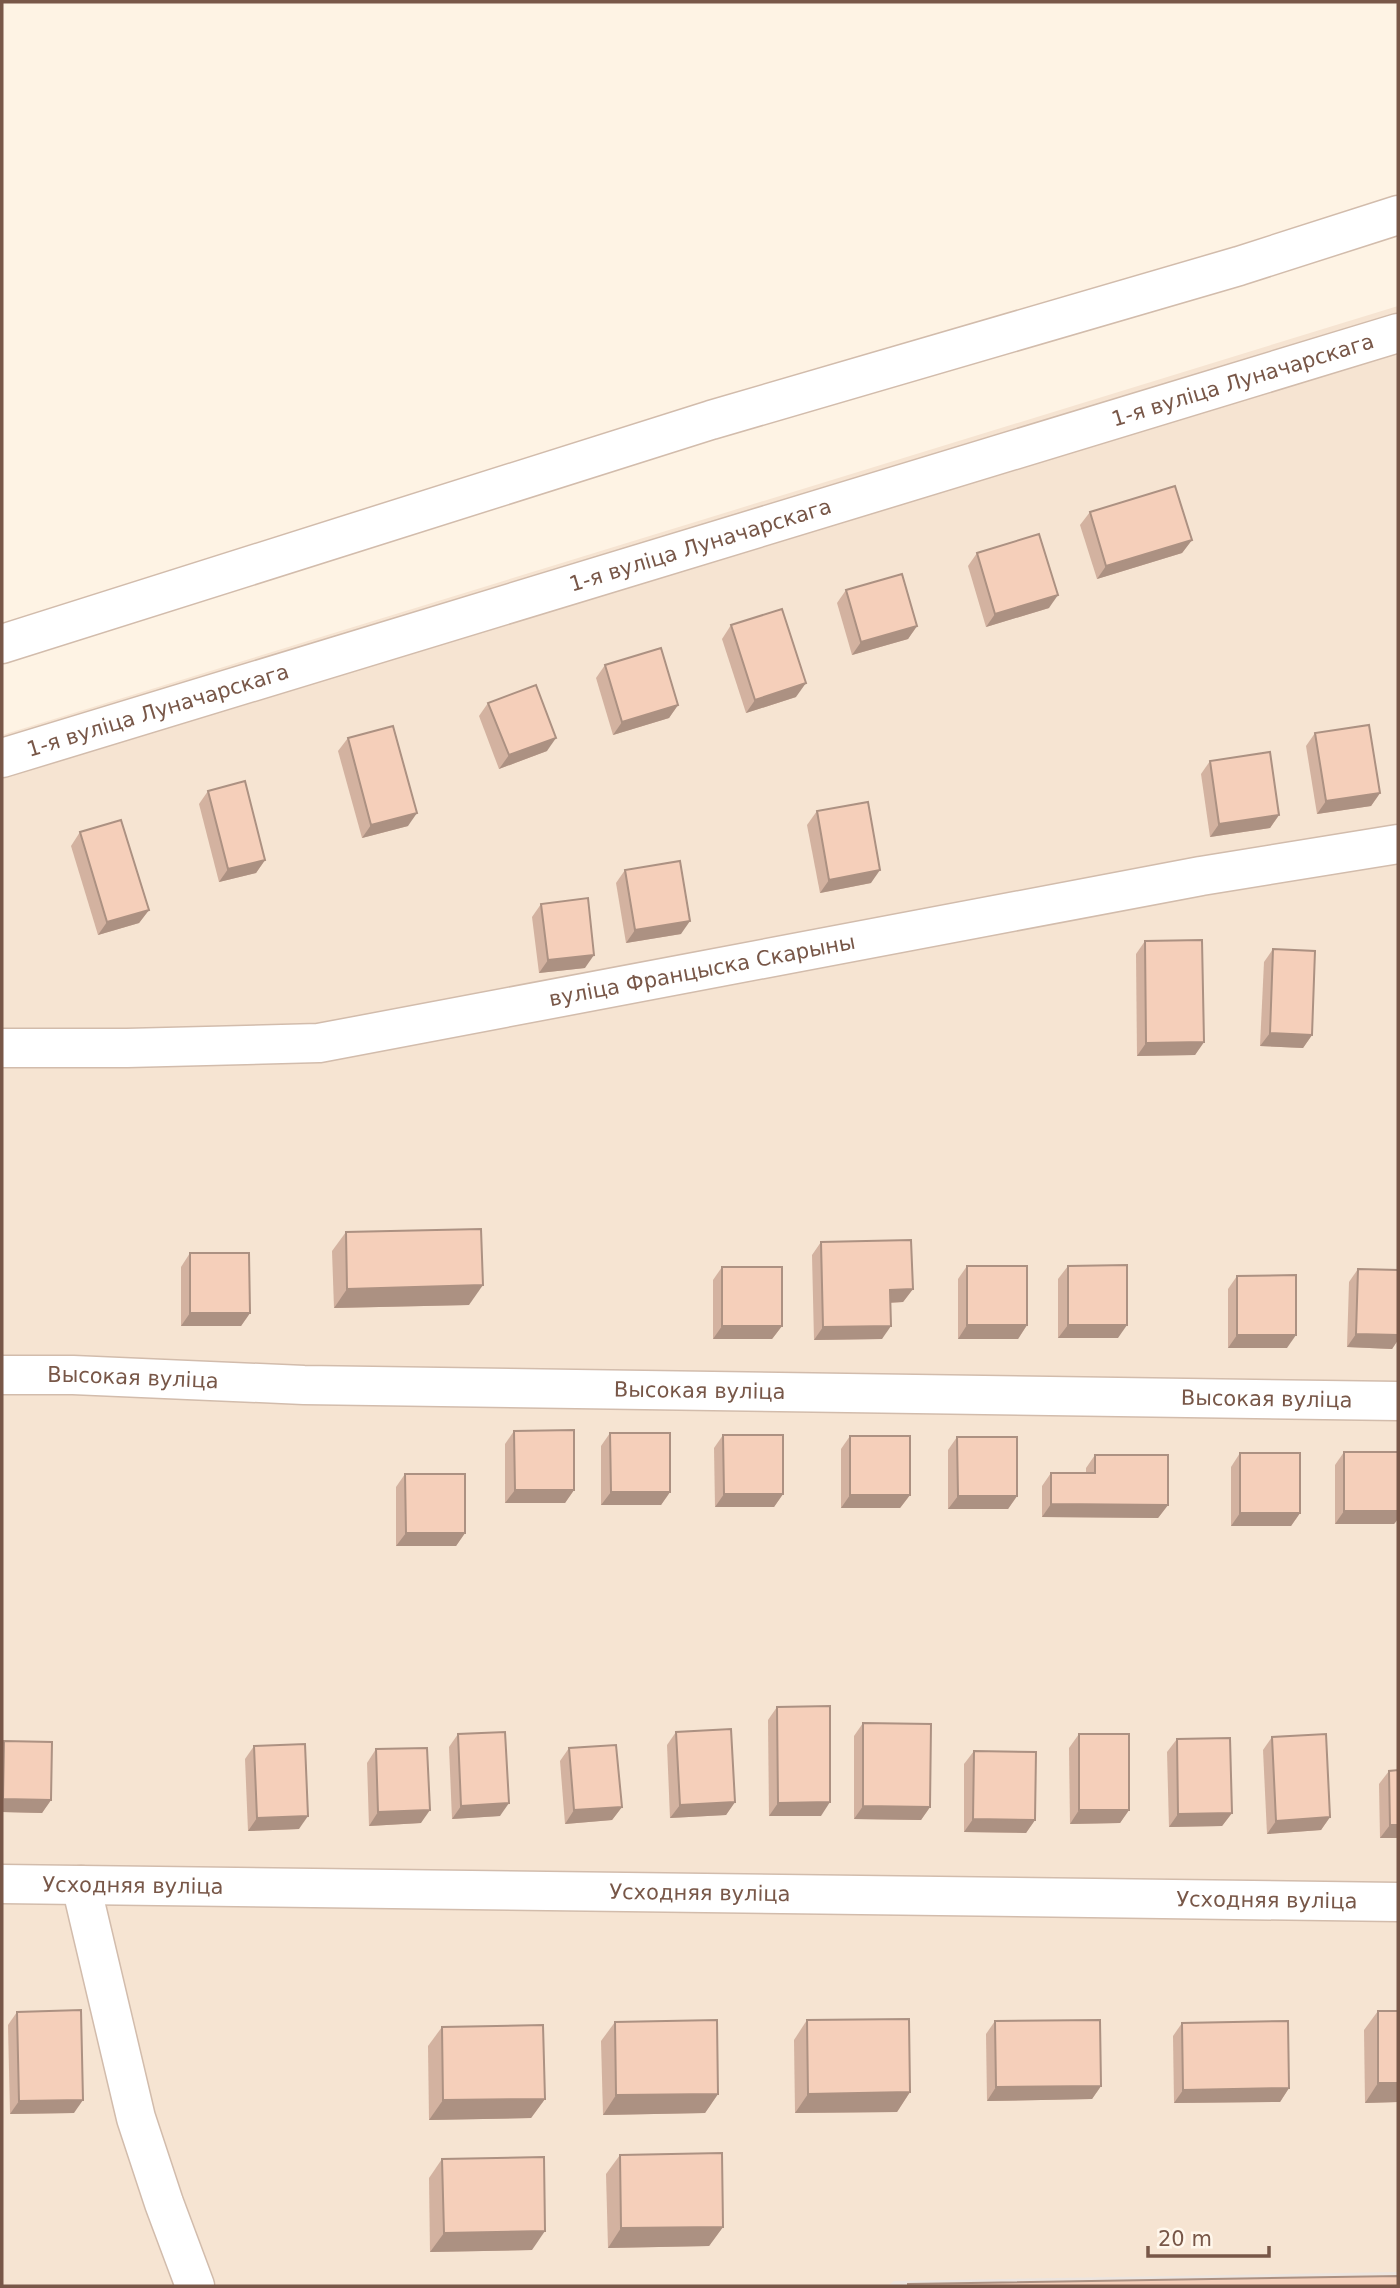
<svg xmlns="http://www.w3.org/2000/svg" width="1400" height="2288" font-family="'DejaVu Sans',sans-serif">
<rect width="100%" height="100%" fill="#fef3e4"/>
<polygon fill="#f6e4d2" points="1398,306 1398,2286 2,2286 2,735"/>
<polygon fill="#ede5df" points="1398,2272 1398,2286 888,2286 894,2281"/>
<g fill="none" stroke-linecap="round" stroke-linejoin="round">
<defs>
<g id="minor">
<path id="s1" d="M2,758l1396,-425"/>
<path id="s2" d="M2,1048h125l192,-5 882,-167 197,-32"/>
<path id="s3" d="M2,1375h71l231,10 1094,16"/>
<path id="s4" d="M2,1884l1396,18"/>
<polyline points="81,1885 136,2118 164,2203 195,2286"/>
</g>
<polyline id="tertiary" points="2,644 711,420 1239,266 1398,215"/>
</defs>
<use href="#minor" stroke="#d2bcac" stroke-width="41"/>
<use href="#tertiary" stroke="#d2bcac" stroke-width="41"/>
<use href="#minor" stroke="#fff" stroke-width="38"/>
<use href="#tertiary" stroke="#fff" stroke-width="38"/>
</g>
<g fill="#d3b2a0">
<polygon points="1090,512 1192,540 1182,553 1097,579 1080,525"/>
<polygon points="977,553 1049,608 986,627 968,566"/>
<polygon points="846,590 917,626 908,639 852,655 837,603"/>
<polygon points="731,625 796,697 746,713 722,639"/>
<polygon points="605,665 678,705 669,718 613,735 596,678"/>
<polygon points="488,703 547,751 499,769 479,716"/>
<polygon points="1315,733 1380,793 1371,806 1317,814 1306,746"/>
<polygon points="348,738 408,826 362,838 338,751"/>
<polygon points="1210,761 1279,815 1270,828 1210,837 1201,774"/>
<polygon points="208,791 265,860 256,873 219,882 199,804"/>
<polygon points="817,811 871,883 820,893 807,825"/>
<polygon points="80,832 149,910 139,923 98,935 71,846"/>
<polygon points="625,870 681,934 626,943 616,883"/>
<polygon points="541,904 585,968 539,973 532,917"/>
<polygon points="1145,941 1204,1042 1195,1055 1137,1056 1136,954"/>
<polygon points="1273,949 1312,1035 1303,1048 1260,1046 1264,962"/>
<polygon points="346,1232 469,1305 334,1308 332,1251"/>
<polygon points="821,1242 913,1289 903,1302 890,1303 882,1339 814,1340 812,1255"/>
<polygon points="190,1253 250,1313 241,1326 181,1326 181,1267"/>
<polygon points="967,1266 1027,1325 1018,1339 958,1339 958,1279"/>
<polygon points="1068,1266 1118,1338 1058,1338 1058,1279"/>
<polygon points="722,1267 782,1326 772,1339 713,1339 713,1280"/>
<polygon points="1358,1269 1398,1270 1398,1340 1392,1349 1347,1347 1349,1282"/>
<polygon points="1237,1276 1287,1348 1228,1348 1228,1289"/>
<polygon points="514,1431 574,1490 565,1503 505,1503 505,1444"/>
<polygon points="610,1433 670,1492 661,1505 601,1505 601,1446"/>
<polygon points="723,1435 783,1494 774,1507 715,1507 714,1448"/>
<polygon points="850,1436 910,1495 900,1508 841,1508 841,1449"/>
<polygon points="957,1437 1017,1496 1008,1509 948,1509 948,1450"/>
<polygon points="1344,1452 1398,1452 1398,1519 1394,1524 1335,1524 1335,1465"/>
<polygon points="1240,1453 1300,1513 1291,1526 1231,1526 1231,1467"/>
<polygon points="1095,1455 1168,1505 1158,1518 1042,1517 1042,1486 1051,1473 1086,1473 1086,1468"/>
<polygon points="405,1474 465,1533 456,1546 396,1546 396,1487"/>
<polygon points="777,1707 821,1816 769,1816 768,1720"/>
<polygon points="863,1723 930,1807 921,1820 854,1819 854,1736"/>
<polygon points="676,1732 735,1802 726,1815 670,1818 667,1745"/>
<polygon points="458,1734 500,1816 452,1819 449,1747"/>
<polygon points="1079,1734 1129,1810 1120,1823 1070,1824 1069,1748"/>
<polygon points="1272,1737 1330,1817 1321,1830 1267,1834 1263,1750"/>
<polygon points="1177,1739 1232,1813 1222,1826 1169,1827 1167,1752"/>
<polygon points="4,1741 51,1800 42,1813 2,1812 2,1744"/>
<polygon points="254,1746 299,1829 248,1831 245,1759"/>
<polygon points="569,1748 622,1807 612,1820 565,1824 560,1761"/>
<polygon points="376,1749 421,1823 369,1826 367,1763"/>
<polygon points="974,1751 1035,1820 1026,1833 964,1832 964,1764"/>
<polygon points="1389,1771 1398,1838 1380,1838 1379,1784"/>
<polygon points="1378,2011 1398,2102 1365,2103 1364,2030"/>
<polygon points="17,2012 74,2113 10,2114 8,2025"/>
<polygon points="807,2020 910,2092 897,2112 795,2113 794,2040"/>
<polygon points="995,2021 1101,2086 1092,2099 987,2101 986,2034"/>
<polygon points="615,2022 718,2094 705,2113 603,2115 601,2041"/>
<polygon points="1182,2023 1289,2088 1280,2102 1174,2103 1173,2036"/>
<polygon points="442,2027 545,2099 531,2118 429,2120 428,2046"/>
<polygon points="620,2155 723,2227 709,2246 608,2248 606,2174"/>
<polygon points="442,2159 532,2250 430,2252 429,2178"/>
</g>
<g fill="#ac9182">
<polygon points="1192,540 1182,553 1097,579 1106,566"/>
<polygon points="1058,595 1049,608 986,627 995,614"/>
<polygon points="917,626 908,639 852,655 861,642"/>
<polygon points="806,683 796,697 746,713 755,700"/>
<polygon points="678,705 669,718 613,735 622,722"/>
<polygon points="556,738 547,751 499,769 509,755"/>
<polygon points="1380,793 1371,806 1317,814 1326,801"/>
<polygon points="417,813 408,826 362,838 371,825"/>
<polygon points="1279,815 1270,828 1210,837 1219,824"/>
<polygon points="265,860 256,873 219,882 228,869"/>
<polygon points="880,870 871,883 820,893 829,880"/>
<polygon points="149,910 139,923 98,935 107,922"/>
<polygon points="690,921 681,934 626,943 635,930"/>
<polygon points="594,955 585,968 539,973 548,960"/>
<polygon points="1270,1033 1312,1035 1303,1048 1260,1046"/>
<polygon points="1204,1042 1195,1055 1137,1056 1146,1043"/>
<polygon points="483,1285 469,1305 334,1308 347,1289"/>
<polygon points="913,1289 903,1302 881,1303 890,1290"/>
<polygon points="190,1313 250,1313 241,1326 181,1326"/>
<polygon points="967,1325 1027,1325 1018,1339 958,1339"/>
<polygon points="1068,1325 1127,1325 1118,1338 1058,1338"/>
<polygon points="722,1326 782,1326 772,1339 713,1339"/>
<polygon points="891,1326 882,1339 814,1340 823,1327"/>
<polygon points="1356,1334 1398,1335 1398,1340 1392,1349 1347,1347"/>
<polygon points="1237,1335 1296,1335 1287,1348 1228,1348"/>
<polygon points="515,1490 574,1490 565,1503 505,1503"/>
<polygon points="611,1492 670,1492 661,1505 601,1505"/>
<polygon points="724,1494 783,1494 774,1507 715,1507"/>
<polygon points="850,1495 910,1495 900,1508 841,1508"/>
<polygon points="958,1496 1017,1496 1008,1509 948,1509"/>
<polygon points="1051,1504 1168,1505 1158,1518 1042,1517"/>
<polygon points="1344,1511 1398,1511 1398,1519 1394,1524 1335,1524"/>
<polygon points="1240,1513 1300,1513 1291,1526 1231,1526"/>
<polygon points="406,1533 465,1533 456,1546 396,1546"/>
<polygon points="3,1799 51,1800 42,1813 2,1812 2,1801"/>
<polygon points="735,1802 726,1815 670,1818 680,1805"/>
<polygon points="830,1802 821,1816 769,1816 778,1803"/>
<polygon points="509,1803 500,1816 452,1819 461,1806"/>
<polygon points="863,1806 930,1807 921,1820 854,1819"/>
<polygon points="622,1807 612,1820 565,1824 574,1810"/>
<polygon points="430,1810 421,1823 369,1826 378,1812"/>
<polygon points="1079,1810 1129,1810 1120,1823 1070,1824"/>
<polygon points="1232,1813 1222,1826 1169,1827 1178,1814"/>
<polygon points="308,1816 299,1829 248,1831 257,1818"/>
<polygon points="1330,1817 1321,1830 1267,1834 1276,1821"/>
<polygon points="973,1819 1035,1820 1026,1833 964,1832"/>
<polygon points="1390,1825 1398,1825 1398,1838 1380,1838"/>
<polygon points="1378,2083 1398,2083 1398,2102 1365,2103"/>
<polygon points="1101,2086 1092,2099 987,2101 996,2087"/>
<polygon points="1289,2088 1280,2102 1174,2103 1183,2090"/>
<polygon points="910,2092 897,2112 795,2113 808,2094"/>
<polygon points="718,2094 705,2113 603,2115 616,2095"/>
<polygon points="545,2099 531,2118 429,2120 443,2100"/>
<polygon points="83,2100 74,2113 10,2114 19,2101"/>
<polygon points="723,2227 709,2246 608,2248 621,2228"/>
<polygon points="545,2231 532,2250 430,2252 444,2233"/>
</g>
<g fill="#f5cfba" stroke="#ac9182" stroke-width="2">
<polygon points="1175,486 1192,540 1106,566 1090,512"/>
<polygon points="1039,534 1058,595 995,614 977,553"/>
<polygon points="902,574 917,626 861,642 846,590"/>
<polygon points="782,609 806,683 755,700 731,625"/>
<polygon points="661,648 678,705 622,722 605,665"/>
<polygon points="536,685 556,738 509,755 488,703"/>
<polygon points="1369,725 1380,793 1326,801 1315,733"/>
<polygon points="393,726 417,813 371,825 348,738"/>
<polygon points="1270,752 1279,815 1219,824 1210,761"/>
<polygon points="245,781 265,860 228,869 208,791"/>
<polygon points="868,802 880,870 829,880 817,811"/>
<polygon points="121,820 149,910 107,922 80,832"/>
<polygon points="680,861 690,921 635,930 625,870"/>
<polygon points="588,898 594,955 548,960 541,904"/>
<polygon points="1202,940 1204,1042 1146,1043 1145,941"/>
<polygon points="1273,949 1315,951 1312,1035 1270,1033"/>
<polygon points="481,1229 483,1285 347,1289 346,1232"/>
<polygon points="911,1240 913,1289 890,1290 891,1326 823,1327 821,1242"/>
<polygon points="190,1253 249,1253 250,1313 190,1313"/>
<polygon points="1127,1265 1127,1325 1068,1325 1068,1266"/>
<rect x="967" y="1266" width="60" height="59"/>
<rect x="722" y="1267" width="60" height="59"/>
<polygon points="1358,1269 1398,1270 1398,1335 1356,1334"/>
<polygon points="1296,1275 1296,1335 1237,1335 1237,1276"/>
<polygon points="574,1430 574,1490 515,1490 514,1431"/>
<polygon points="610,1433 670,1433 670,1492 611,1492"/>
<polygon points="723,1435 783,1435 783,1494 724,1494"/>
<rect x="850" y="1436" width="60" height="59"/>
<polygon points="957,1437 1017,1437 1017,1496 958,1496"/>
<rect x="1344" y="1452" width="54" height="59"/>
<rect x="1240" y="1453" width="60" height="60"/>
<polygon points="1095,1455 1168,1455 1168,1505 1051,1504 1051,1473 1095,1473"/>
<polygon points="405,1474 465,1474 465,1533 406,1533"/>
<polygon points="830,1706 830,1802 778,1803 777,1707"/>
<polygon points="863,1723 931,1724 930,1807 863,1806"/>
<polygon points="731,1729 735,1802 680,1805 676,1732"/>
<polygon points="505,1732 509,1803 461,1806 458,1734"/>
<rect x="1079" y="1734" width="50" height="76"/>
<polygon points="1326,1734 1330,1817 1276,1821 1272,1737"/>
<polygon points="1230,1738 1232,1813 1178,1814 1177,1739"/>
<polygon points="4,1741 52,1742 51,1800 3,1799"/>
<polygon points="305,1744 308,1816 257,1818 254,1746"/>
<polygon points="616,1745 622,1807 574,1810 569,1748"/>
<polygon points="427,1748 430,1810 378,1812 376,1749"/>
<polygon points="974,1751 1036,1752 1035,1820 973,1819"/>
<polygon points="1398,1770 1398,1825 1390,1825 1389,1771"/>
<polygon points="81,2010 83,2100 19,2101 17,2012"/>
<rect x="1378" y="2011" width="20" height="72"/>
<polygon points="909,2019 910,2092 808,2094 807,2020"/>
<polygon points="717,2020 718,2094 616,2095 615,2022"/>
<polygon points="1100,2020 1101,2086 996,2087 995,2021"/>
<polygon points="1288,2021 1289,2088 1183,2090 1182,2023"/>
<polygon points="543,2025 545,2099 443,2100 442,2027"/>
<polygon points="722,2153 723,2227 621,2228 620,2155"/>
<polygon points="544,2157 545,2231 444,2233 442,2159"/>
<polygon points="1398,2276 1398,2286 908,2286 908,2284"/>
</g>
<g text-anchor="middle" dominant-baseline="central" stroke-width="6" stroke-linejoin="round" paint-order="stroke">
<g font-size="21" fill="#785748" stroke="#fff7ec">
<text stroke="none"><textPath href="#s1" startOffset="1297">1-я вуліца Луначарскага</textPath></text>
<text stroke="none"><textPath href="#s1" startOffset="730">1-я вуліца Луначарскага</textPath></text>
<text stroke="none"><textPath href="#s1" startOffset="163">1-я вуліца Луначарскага</textPath></text>
<text stroke="none"><textPath href="#s2" startOffset="707">вуліца Францыска Скарыны</textPath></text>
<text stroke="none"><textPath href="#s3" startOffset="131">Высокая вуліца</textPath></text>
<text stroke="none"><textPath href="#s3" startOffset="698">Высокая вуліца</textPath></text>
<text stroke="none"><textPath href="#s3" startOffset="1265">Высокая вуліца</textPath></text>
<text stroke="none"><textPath href="#s4" startOffset="131">Усходняя вуліца</textPath></text>
<text stroke="none"><textPath href="#s4" startOffset="698">Усходняя вуліца</textPath></text>
<text stroke="none"><textPath href="#s4" startOffset="1265">Усходняя вуліца</textPath></text>
</g>
</g>
<rect width="1400" height="2288" fill="none" stroke="#785748" stroke-width="7"/>
<path d="M1148 2246v10h121v-10" fill="none" stroke="#785748" stroke-width="3.5"/>
<text x="1158" y="2246" font-size="21" fill="#785748" stroke="#fff7ec" stroke-width="5" paint-order="stroke">20 m</text>
</svg>
